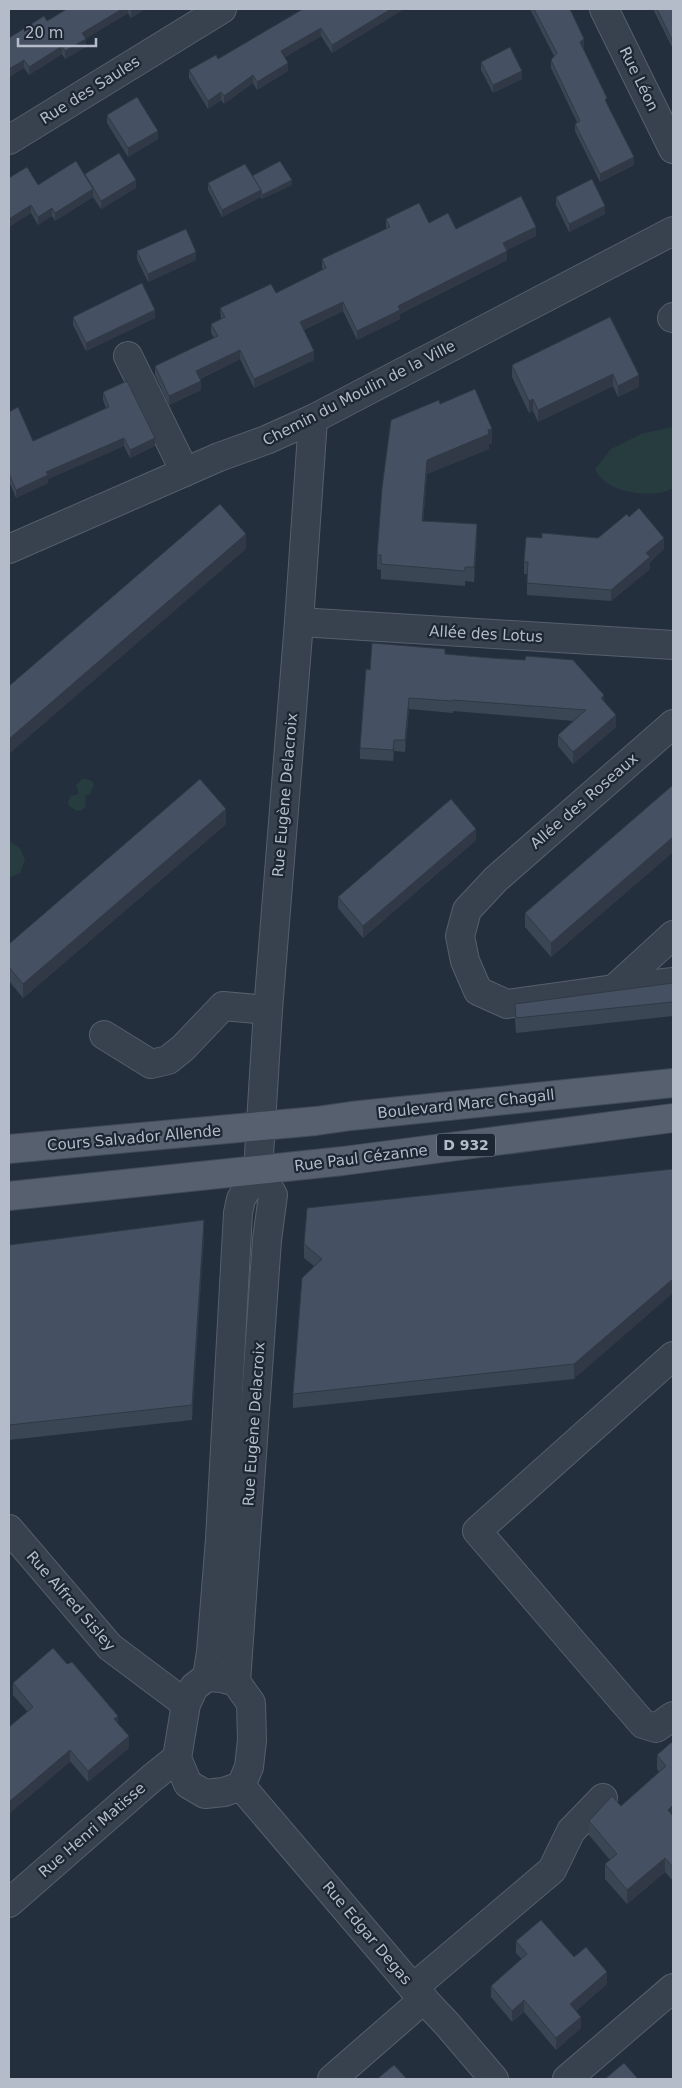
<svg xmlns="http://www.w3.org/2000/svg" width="682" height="2088" font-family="'DejaVu Sans',sans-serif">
<rect width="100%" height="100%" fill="#242f3e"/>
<g fill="#263c3f">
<path d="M673,427v61c-20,12 -69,5 -78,-19l16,-20 30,-15z"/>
<polygon points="83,778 92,781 94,785 90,794 85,796 86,806 82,810 77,811 69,806 68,801 71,796 79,794 76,785"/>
<polygon points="9,841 20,848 25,860 20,873 9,878"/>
</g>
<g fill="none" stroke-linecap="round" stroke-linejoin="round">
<defs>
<g id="minor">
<polyline points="604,9 673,149"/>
<polyline points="9,140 222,9"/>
<polyline points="672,318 673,317"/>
<polyline points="128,356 185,472"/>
<polyline points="9,549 219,457 266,440 313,419 673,231"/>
<polyline points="299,622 673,645"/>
<polyline points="673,724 496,879 467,910 460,936 465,961 478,991 507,1004 614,989 673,935"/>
<polyline points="614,989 673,982"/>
<polyline points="104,1035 151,1064 168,1060 183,1048 223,1006 268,1010"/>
<polyline points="673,1356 477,1531 643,1724 656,1728 673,1716"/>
<polyline points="9,1529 110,1647 186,1704"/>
<polyline points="207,1677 211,1652 220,1539 238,1213 241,1199 258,1171 268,1010 299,622 313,419"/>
<polygon points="207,1677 222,1678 236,1682 251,1703 252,1740 249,1767 241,1786 224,1792 205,1794 188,1784 177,1758 186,1704 194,1687"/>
<polyline points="236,1682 267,1240 273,1195 258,1171"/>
<polyline points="241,1786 413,1988 447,2024 494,2079"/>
<polyline points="9,1903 152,1778 177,1758"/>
<polyline points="413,1988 552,1870 571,1831 603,1798"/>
<polyline points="332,2079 424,1999"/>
<polyline points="567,2079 673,1988"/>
</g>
<g id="major">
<polyline points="9,1149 316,1121 351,1116 673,1083"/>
<polyline points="9,1196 343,1161 673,1118"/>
</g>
</defs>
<use href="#minor" stroke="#565f6c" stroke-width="30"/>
<use href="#major" stroke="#414a57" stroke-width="30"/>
<use href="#minor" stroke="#38414e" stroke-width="28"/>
<use href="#major" stroke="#56606e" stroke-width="28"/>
</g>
<g fill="#3b4654">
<polygon points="67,9 145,9 131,18 128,13 85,39 86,47 65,59 62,54 29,75 24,68 9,77 9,38 47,21"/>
<polygon points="303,9 404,9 332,53 321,36 285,57 288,71 257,90 253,83 224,104 221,100 208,109 189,78 189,70 218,59"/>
<polygon points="530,9 570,9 584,47 583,48 634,165 600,182 575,131 575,124 577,122 551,68 551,60 554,56"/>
<polygon points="653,9 673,9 673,49"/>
<polygon points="481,62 522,79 493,93 481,70"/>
<polygon points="107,115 158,139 128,157 107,123"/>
<polygon points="85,175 136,188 101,209 93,197 55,221 52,216 38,225 31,213 9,227 9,178 38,185"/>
<polygon points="252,176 292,185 262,199 261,197 222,217 208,190 208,183"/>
<polygon points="556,197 605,214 569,232 556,205"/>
<polygon points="386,219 429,223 456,229 536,236 507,250 507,260 400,314 400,319 357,340 343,311 304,330 314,360 254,388 240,359 200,379 201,390 169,405 155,375 155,366 214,338 211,333 211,324 221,319 220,308 276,293 323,270 322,268 322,259 386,229"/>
<polygon points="137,251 196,260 148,282 137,259"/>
<polygon points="73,317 155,318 86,351 73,325"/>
<polygon points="610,317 639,387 618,397 613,386 538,422 533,411 529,413 512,377 512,365"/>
<polygon points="673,351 673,369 672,367 672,353"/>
<polygon points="103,392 155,446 130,458 124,446 48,479 48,483 16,498 9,481 9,412 33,441 106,408 103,400"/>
<polygon points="440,404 492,443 489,444 489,449 427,474 423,521 477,539 474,582 465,581 465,586 381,579 381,570 377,569 377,555"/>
<polygon points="664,549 650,562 650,569 611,601 527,595 527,574 524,574 524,562"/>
<polygon points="445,654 604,702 616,727 573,764 558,746 558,735 574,721 453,711 453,713 409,709 405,752 394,751 393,761 360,759 360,748 370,670"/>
<polygon points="673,785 673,852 551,957 525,927 525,913"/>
<polygon points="226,824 23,998 9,981 9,944"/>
<polygon points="476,840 363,938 338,908 338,897"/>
<polygon points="673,983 673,1016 516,1033 515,1019 515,1004"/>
<polygon points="673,1169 574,1379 293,1408 293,1394 314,1266 304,1258 304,1244"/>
<polygon points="204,1234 192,1420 9,1440 9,1245"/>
<polygon points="13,1683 118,1724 129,1748 88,1782 13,1695"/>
<polygon points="673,1741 673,1881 665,1872 627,1904 605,1879 605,1864 610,1860 589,1835 589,1821 621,1806 659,1772 657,1769 657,1755"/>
<polygon points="516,1941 574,1957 607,1984 576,2011 581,2028 556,2050 524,2012 512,2022 491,1997 491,1986 522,1959 516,1953"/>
</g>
<g fill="#303945">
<polygon points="122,9 128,9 128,13 82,41 82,33"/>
<polygon points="133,9 145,9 131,18 131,10"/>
<polygon points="391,9 404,9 332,53 332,45"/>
<polygon points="321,28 321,36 281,59 281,51"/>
<polygon points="86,39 86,47 65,59 65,51"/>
<polygon points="584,39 584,47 580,49 580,42"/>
<polygon points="62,46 62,54 29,75 29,67"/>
<polygon points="24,60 24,68 9,77 9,69"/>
<polygon points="288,63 288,71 257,90 257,82"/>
<polygon points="522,71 522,79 493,93 493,85"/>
<polygon points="253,75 253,83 224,104 224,96"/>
<polygon points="221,92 221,100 208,109 208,101"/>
<polygon points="158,131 158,139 128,157 128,148"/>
<polygon points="634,157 634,165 600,182 600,174"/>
<polygon points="136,180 136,188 101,209 101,201"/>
<polygon points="292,180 292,185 262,199 262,195"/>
<polygon points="93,189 93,197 55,221 55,213"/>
<polygon points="261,190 261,197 222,217 222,210"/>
<polygon points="31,205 31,213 9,227 9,219"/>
<polygon points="605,206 605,214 569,232 569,224"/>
<polygon points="52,208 52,216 38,225 38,217"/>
<polygon points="536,227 536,236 503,252 503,243"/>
<polygon points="507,251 507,260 400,314 400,319 357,340 357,331 398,306"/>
<polygon points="196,252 196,260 148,282 148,274"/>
<polygon points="343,302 343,311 300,332 300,322"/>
<polygon points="155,310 155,318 86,351 86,343"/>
<polygon points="240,350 240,359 196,380 196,371"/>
<polygon points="314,351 314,360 254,388 254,379"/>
<polygon points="613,374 613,386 538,422 538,410"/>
<polygon points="639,375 639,387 618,397 618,386"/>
<polygon points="201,381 201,390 169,405 169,396"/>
<polygon points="533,399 533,411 529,413 529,401"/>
<polygon points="492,429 492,443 489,444 489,449 427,474 422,535 422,521 427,460"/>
<polygon points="124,438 124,446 48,479 48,483 16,498 16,490 46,472"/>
<polygon points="155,438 155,446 130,458 130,450"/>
<polygon points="477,524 477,539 474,582 474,567"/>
<polygon points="246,534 246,549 9,754 9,739"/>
<polygon points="664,538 664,549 650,562 650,569 611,601 611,590 646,553"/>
<polygon points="604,695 604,707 601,698"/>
<polygon points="409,698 409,709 405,752 405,740"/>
<polygon points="616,715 616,727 573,764 573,752"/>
<polygon points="394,740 394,751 393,761 393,750"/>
<polygon points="226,809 226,824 23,998 23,984"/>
<polygon points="476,829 476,840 363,938 363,926"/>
<polygon points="673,837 673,852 551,957 551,943"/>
<polygon points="204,1220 204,1234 192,1420 192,1405"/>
<polygon points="673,1279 673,1293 574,1379 574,1364"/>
<polygon points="118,1716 118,1728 114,1719"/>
<polygon points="129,1736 129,1748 88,1782 88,1771"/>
<polygon points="70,1750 70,1762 9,1814 9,1802"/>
<polygon points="673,1805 673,1820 668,1810"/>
<polygon points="665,1858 665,1872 627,1904 627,1890"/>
<polygon points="607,1972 607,1984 570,2016 570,2004"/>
<polygon points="524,2000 524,2012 512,2022 512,2011"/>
<polygon points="581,2017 581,2028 556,2050 556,2038"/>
</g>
<g fill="#455162" stroke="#303945">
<polygon points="67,9 122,9 82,33 86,39 65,51 62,46 29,67 24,60 9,69 9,38 44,16 47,21"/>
<polygon points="303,9 391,9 332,45 321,28 281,51 288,63 257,82 253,75 224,96 221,92 208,101 189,70 216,55 218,59"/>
<polygon points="534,9 570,9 584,39 580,42 607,98 605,100 634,157 600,174 575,124 580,121 551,60 557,53"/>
<polygon points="657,9 673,9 673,42"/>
<polygon points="510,47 522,71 493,85 481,62"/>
<polygon points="137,97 158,131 128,148 107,115"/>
<polygon points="119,153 136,180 101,201 85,174"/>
<polygon points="76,161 93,189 55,213 52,208 38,217 31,205 9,219 9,178 27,167 38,185"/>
<polygon points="280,161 292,180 262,195 261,192 261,190 252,176"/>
<polygon points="245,164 261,190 222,210 208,183"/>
<polygon points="592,179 605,206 569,224 556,197"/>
<polygon points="521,196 536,227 503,243 507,251 398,306 400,310 357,331 343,302 300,322 314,351 254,379 240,350 196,371 201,381 169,396 155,366 218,336 211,324 225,317 220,308 271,284 276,293 326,268 322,259 390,227 386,219 419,203 429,223 448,213 456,229"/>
<polygon points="186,229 196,252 148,274 137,251"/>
<polygon points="142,283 155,310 86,343 73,317"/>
<polygon points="610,317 639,375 618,386 613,374 538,410 533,399 529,401 512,365"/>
<polygon points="127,381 155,438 130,450 124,438 46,472 48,475 16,490 9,474 9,412 18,407 33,441 109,407 103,392"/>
<polygon points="475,389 492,429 488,430 489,434 427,460 422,521 477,524 474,567 465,567 465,571 381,564 381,555 377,555 382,488 391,420 439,400 440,404"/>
<polygon points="220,504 246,534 9,739 9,686"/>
<polygon points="639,508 664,538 646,553 650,557 611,590 527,583 528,562 524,562 526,537 542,538 542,533 598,538 627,514 629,517"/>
<polygon points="372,643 445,649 445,654 491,658 525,660 526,656 573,660 604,695 601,698 616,715 573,752 558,735 586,710 453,700 453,701 409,698 405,740 394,740 393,750 360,748 366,669 370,670"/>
<polygon points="200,779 226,809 23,984 9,967 9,944"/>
<polygon points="673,785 673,837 551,943 525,913"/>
<polygon points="451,799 476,829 363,926 338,897"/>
<polygon points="673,983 673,1002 516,1018 515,1004"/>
<polygon points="673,1169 673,1279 574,1364 293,1394 302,1278 322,1259 304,1244 307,1208"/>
<polygon points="204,1220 192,1405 9,1425 9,1245"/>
<polygon points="53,1648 67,1664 72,1662 118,1716 114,1719 129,1736 88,1771 70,1750 9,1802 9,1727 33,1707 13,1683"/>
<polygon points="673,1741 673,1805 668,1810 673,1816 673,1867 665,1858 627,1890 605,1864 617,1854 589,1821 612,1796 621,1806 666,1766 657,1755"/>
<polygon points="541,1920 574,1957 586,1947 607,1972 570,2004 581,2017 556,2038 524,2000 512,2011 491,1986 527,1954 516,1941"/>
<polygon points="624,2063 638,2079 605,2079"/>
<polygon points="394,2065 407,2079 377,2079"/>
</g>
<g text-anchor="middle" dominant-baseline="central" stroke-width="4.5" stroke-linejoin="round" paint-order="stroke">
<rect fill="#1d2633" stroke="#878f9c" stroke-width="1" x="437" y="1133.5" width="58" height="23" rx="4"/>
<g font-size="14" font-weight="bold" fill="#b4bcc9">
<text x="466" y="1145">D 932</text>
</g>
<g font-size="15" fill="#b4bcc9" stroke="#1d2633">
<text transform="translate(639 79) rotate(64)">Rue Léon</text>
<text transform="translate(90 90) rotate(-32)">Rue des Saules</text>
<text transform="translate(359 393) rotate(-27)">Chemin du Moulin de la Ville</text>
<text transform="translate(486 634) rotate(3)">Allée des Lotus</text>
<text transform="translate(285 795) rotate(-85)">Rue Eugène Delacroix</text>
<text transform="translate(584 801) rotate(-41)">Allée des Roseaux</text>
<text transform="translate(466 1104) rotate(-6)">Boulevard Marc Chagall</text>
<text transform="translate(134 1138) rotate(-5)">Cours Salvador Allende</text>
<text transform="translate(361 1158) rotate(-7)">Rue Paul Cézanne</text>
<text transform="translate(254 1424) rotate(-86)">Rue Eugène Delacroix</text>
<text transform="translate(71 1601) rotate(49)">Rue Alfred Sisley</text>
<text transform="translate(92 1830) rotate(-41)">Rue Henri Matisse</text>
<text transform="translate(367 1933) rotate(50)">Rue Edgar Degas</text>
</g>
</g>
<rect width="682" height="2088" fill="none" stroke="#b4bcc9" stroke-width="20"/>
<path d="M18 38v8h78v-8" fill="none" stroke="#b4bcc9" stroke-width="2.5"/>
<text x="25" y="38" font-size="15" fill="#b4bcc9" stroke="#1d2633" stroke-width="4" paint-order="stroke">20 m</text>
</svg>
